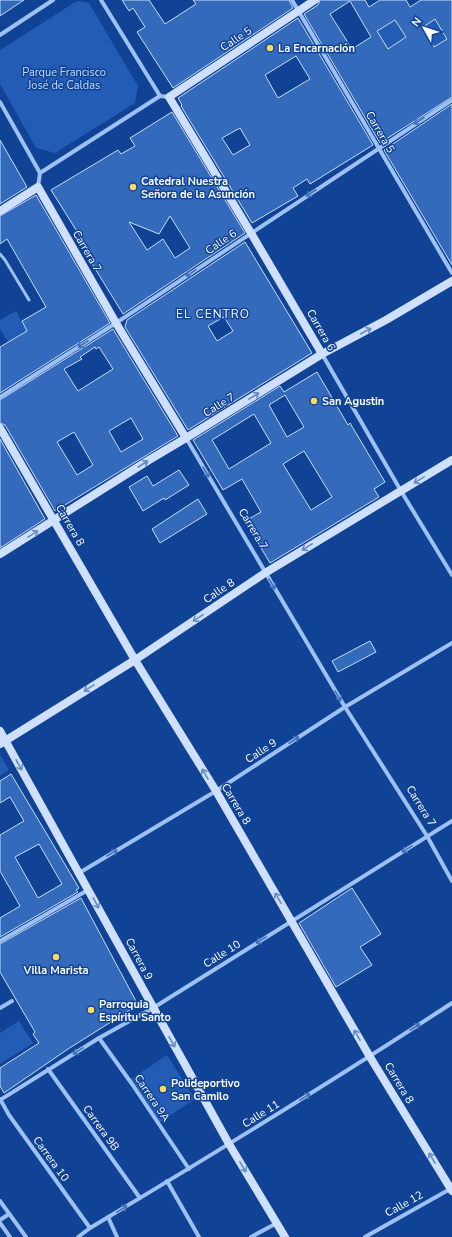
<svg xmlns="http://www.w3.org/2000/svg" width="452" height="1237" font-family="'Nunito Sans',sans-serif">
<rect width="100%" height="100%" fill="#104396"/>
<g fill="#225cb5">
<polygon points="77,1 89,3 138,86 135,103 55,153 36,148 0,84 0,50"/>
<polygon points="435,19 447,39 434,47 419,29"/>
<polygon points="395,20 406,37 388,49 377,31"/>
<polygon points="16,311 27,331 8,342 0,329 0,320"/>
<polygon points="0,755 9,770 0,776"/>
<polygon points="19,1021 33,1043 0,1064 0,1033"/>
<polygon points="167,1055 195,1099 160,1122 131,1079"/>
</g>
<g fill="#346abc" stroke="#c6ddfe" fill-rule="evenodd">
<polygon points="0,0 24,0 0,16"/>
<polygon points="122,0 149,0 165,24 196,4 193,0 289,0 293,8 173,88 137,32 145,27 133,8 129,11"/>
<path d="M320,0h45l4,7 11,-7h26l4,7 11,-7h31v97l-72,46 -76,-129 14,-9zM350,1l21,36 -19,12 -22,-35zM435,19l12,20 -13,8 -12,-19zM395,20l11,17 -18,12 -11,-18z"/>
<path d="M298,18l75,127 -63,39 -3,-5 -14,9 5,8 -46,27 -71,-117 1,-1 -4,-7zM296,56l14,23 -32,19 -13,-23zM240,128l10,17 -17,10 -11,-17z"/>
<polygon points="452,104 452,265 384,150"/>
<path d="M172,112l73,121 -122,81 -32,-52 4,-2 -44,-70 67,-40 3,4 14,-8 -5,-8zM170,216l20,32 -15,10 -12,-19 -16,11 -18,-28 30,12z"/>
<polygon points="0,140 27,187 0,204"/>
<polygon points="36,195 110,323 0,393 0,347 27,331 22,321 46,307 7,239 0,244 0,216"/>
<path d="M245,242l67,111 -124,77 -63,-103 2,-7zM224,317l9,14 -16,10 -9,-15z"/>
<path d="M113,329l65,107 -123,75 -50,-86 -5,-2v-23zM95,347l1,2 3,-2 14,22 -35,22 -14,-22 18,-10 -2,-2zM131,418l12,21 -22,13 -12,-21zM74,432l19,33 -16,10 -20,-33z"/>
<path d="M317,372l31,53 2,-2 35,59 -11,7 5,8 -109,66 -25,-42 16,-9 -19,-33 -19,11 -30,-50 87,-54 4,6zM285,395l19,32 -17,10 -18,-32zM254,414l17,29 -42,26 -17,-29zM304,451l28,46 -21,13 -28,-46z"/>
<polygon points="0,439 45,519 0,548"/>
<polygon points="179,470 189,485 165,500 164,498 143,511 129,487 147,476 153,486"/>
<polygon points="198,499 207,514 160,543 152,529"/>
<polygon points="370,641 376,652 338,672 332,661"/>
<path d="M11,774l68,114 -3,2 2,2 -78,45v-19l20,-12 -20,-35v-36l24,-14 -14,-24 -10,6v-22zM39,844l23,40 -24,14 -23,-41z"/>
<polygon points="352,888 381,934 360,947 372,965 336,987 299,923"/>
<polygon points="81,898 138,1005 68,1049 4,1093 0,1086 0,1068 39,1043 33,1034 35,1032 0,972 0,944"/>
</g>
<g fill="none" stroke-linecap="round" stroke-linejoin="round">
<polyline stroke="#9ec1f4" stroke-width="3" points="0,254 5,260 29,300"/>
<g stroke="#9ec1f4" stroke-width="4">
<polyline points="101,0 160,96"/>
<polyline points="292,0 452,273"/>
<polyline points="0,35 53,0"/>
<polyline points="0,102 40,173 38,187"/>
<polyline points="40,173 160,96 169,97"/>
<polyline points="322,354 401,491 452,575"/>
<polyline points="0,397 116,323 452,100"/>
<polyline points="186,438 345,707 427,836 452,881"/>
<polyline points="79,873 216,791 345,707 452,643"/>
<polyline points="0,941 88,890"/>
<polyline points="0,1008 12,1001"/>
<polyline points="99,1038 132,1084 189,1169"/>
<polyline points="48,1069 140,1198"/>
<polyline points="0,1099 9,1115 90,1228"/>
<polyline points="0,1100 99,1038 153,1008 452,821"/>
<polyline points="167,1181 199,1237"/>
<polyline points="0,1201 26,1237"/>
<polyline points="108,1217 117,1237"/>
<polyline points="0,1220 9,1214"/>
<polyline points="0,1223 10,1237"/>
<path d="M78,1237l12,-9c122,-73 243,-147 362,-225"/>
<polyline points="251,1237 277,1223"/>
<polyline points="365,1237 452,1188"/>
</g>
<g stroke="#cee0fd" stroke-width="8">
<polyline points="315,0 169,97 251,233 322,354"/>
<polyline points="0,211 38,187 116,323 186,438"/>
<polyline points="0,428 135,660 216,791 370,1057 452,1191"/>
<polyline points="0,554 149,460 186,438 322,354 386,320 452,281"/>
<polyline points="0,731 229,1144 285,1237"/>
<polyline points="0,744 135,660 265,573 452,460"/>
</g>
</g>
<defs><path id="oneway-shaft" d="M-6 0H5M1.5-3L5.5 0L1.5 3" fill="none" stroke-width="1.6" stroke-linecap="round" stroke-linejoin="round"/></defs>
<g stroke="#426fb7">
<use href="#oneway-shaft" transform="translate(419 121) rotate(146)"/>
<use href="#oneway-shaft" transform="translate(311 193) rotate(147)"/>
<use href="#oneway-shaft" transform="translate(191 273) rotate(146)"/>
<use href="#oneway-shaft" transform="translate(83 344) rotate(147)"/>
<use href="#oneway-shaft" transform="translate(206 472) rotate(59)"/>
<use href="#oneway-shaft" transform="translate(272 584) rotate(59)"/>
<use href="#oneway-shaft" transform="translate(338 696) rotate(59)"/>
<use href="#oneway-shaft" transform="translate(294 740) rotate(-33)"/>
<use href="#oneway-shaft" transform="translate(407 849) rotate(148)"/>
<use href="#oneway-shaft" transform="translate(112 853) rotate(-31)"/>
<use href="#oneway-shaft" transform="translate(261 940) rotate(148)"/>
<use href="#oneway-shaft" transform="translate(415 1027) rotate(-33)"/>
<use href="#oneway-shaft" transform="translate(78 1051) rotate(148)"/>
<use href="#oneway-shaft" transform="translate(305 1097) rotate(-32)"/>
<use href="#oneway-shaft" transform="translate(122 1209) rotate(-31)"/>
</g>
<g stroke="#658ac4">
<use href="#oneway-shaft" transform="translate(366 331) rotate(-28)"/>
<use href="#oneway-shaft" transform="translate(254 396) rotate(-32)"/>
<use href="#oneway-shaft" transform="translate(143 464) rotate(-33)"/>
<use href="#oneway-shaft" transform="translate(419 480) rotate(149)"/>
<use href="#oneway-shaft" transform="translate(33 534) rotate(-32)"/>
<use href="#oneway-shaft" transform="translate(307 547) rotate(149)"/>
<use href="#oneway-shaft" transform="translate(198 618) rotate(146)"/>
<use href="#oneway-shaft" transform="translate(89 688) rotate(148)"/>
<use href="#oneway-shaft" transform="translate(19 765) rotate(61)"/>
<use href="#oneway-shaft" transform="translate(205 774) rotate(-121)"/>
<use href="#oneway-shaft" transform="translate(278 898) rotate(-120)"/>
<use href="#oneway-shaft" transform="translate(96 903) rotate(62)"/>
<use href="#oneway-shaft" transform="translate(357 1035) rotate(-120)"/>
<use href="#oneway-shaft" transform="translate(172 1042) rotate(61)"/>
<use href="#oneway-shaft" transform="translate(432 1158) rotate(-121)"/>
<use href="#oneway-shaft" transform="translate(243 1167) rotate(58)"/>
</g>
<g fill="#ffd961" stroke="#104396" stroke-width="1.5">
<circle cx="270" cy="48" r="4"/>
<circle cx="133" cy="187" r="4"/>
<circle cx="314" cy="401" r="4"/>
<circle cx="56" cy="957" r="4"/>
<circle cx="91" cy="1010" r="4"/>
<circle cx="163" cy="1089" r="4"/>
</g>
<g text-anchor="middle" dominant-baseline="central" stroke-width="3" stroke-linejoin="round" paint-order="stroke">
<g font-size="11" fill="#fff" stroke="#104396">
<text transform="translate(236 39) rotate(-33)">Calle 5</text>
<text transform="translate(380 132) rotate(60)">Carrera 5</text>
<text transform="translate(221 242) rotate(-34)">Calle 6</text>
<text transform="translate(87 251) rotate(60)">Carrera 7</text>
<text transform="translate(321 330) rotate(60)">Carrera 6</text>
<text transform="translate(219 405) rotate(-32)">Calle 7</text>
<text transform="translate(70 525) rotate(60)">Carrera 8</text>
<text transform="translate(253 529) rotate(59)">Carrera 7</text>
<text transform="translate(219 591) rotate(-34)">Calle 8</text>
<text transform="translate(261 751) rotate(-33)">Calle 9</text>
<text transform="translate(236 804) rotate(59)">Carrera 8</text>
<text transform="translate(421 806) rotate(58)">Carrera 7</text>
<text transform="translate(222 954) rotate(-32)">Calle 10</text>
<text transform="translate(139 959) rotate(62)">Carrera 9</text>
<text transform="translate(399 1083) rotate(59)">Carrera 8</text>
<text transform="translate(152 1098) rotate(56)">Carrera 9A</text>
<text transform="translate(261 1114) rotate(-32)">Calle 11</text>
<text transform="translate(101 1128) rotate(54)">Carrera 9B</text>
<text transform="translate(51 1159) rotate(54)">Carrera 10</text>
<text transform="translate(404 1204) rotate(-29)">Calle 12</text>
</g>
<g font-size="11" font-weight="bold" fill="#fff" stroke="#104396" text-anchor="start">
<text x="278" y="48">La Encarnación</text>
<text x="141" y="181">Catedral Nuestra<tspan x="141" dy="13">Señora de la Asunción</tspan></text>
<text x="322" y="401">San Agustin</text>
<text x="56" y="970" text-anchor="middle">Villa Marista</text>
<text x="99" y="1004">Parroquia<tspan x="99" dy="13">Espíritu Santo</tspan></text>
<text x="171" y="1083">Polideportivo<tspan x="171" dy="13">San Camilo</tspan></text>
</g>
<g font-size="11" fill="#c6ddfe" stroke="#104396">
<text x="64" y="72">Parque Francisco<tspan x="64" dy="13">José de Caldas</tspan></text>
</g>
<g font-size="12" letter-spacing="1" fill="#fff" stroke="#104396">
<text x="213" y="314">EL CENTRO</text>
</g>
</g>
<g transform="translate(424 28) rotate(309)" stroke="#104396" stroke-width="3" paint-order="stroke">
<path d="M0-3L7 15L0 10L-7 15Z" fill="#ffffff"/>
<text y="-6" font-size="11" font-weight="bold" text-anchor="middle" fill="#ffffff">N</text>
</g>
</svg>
